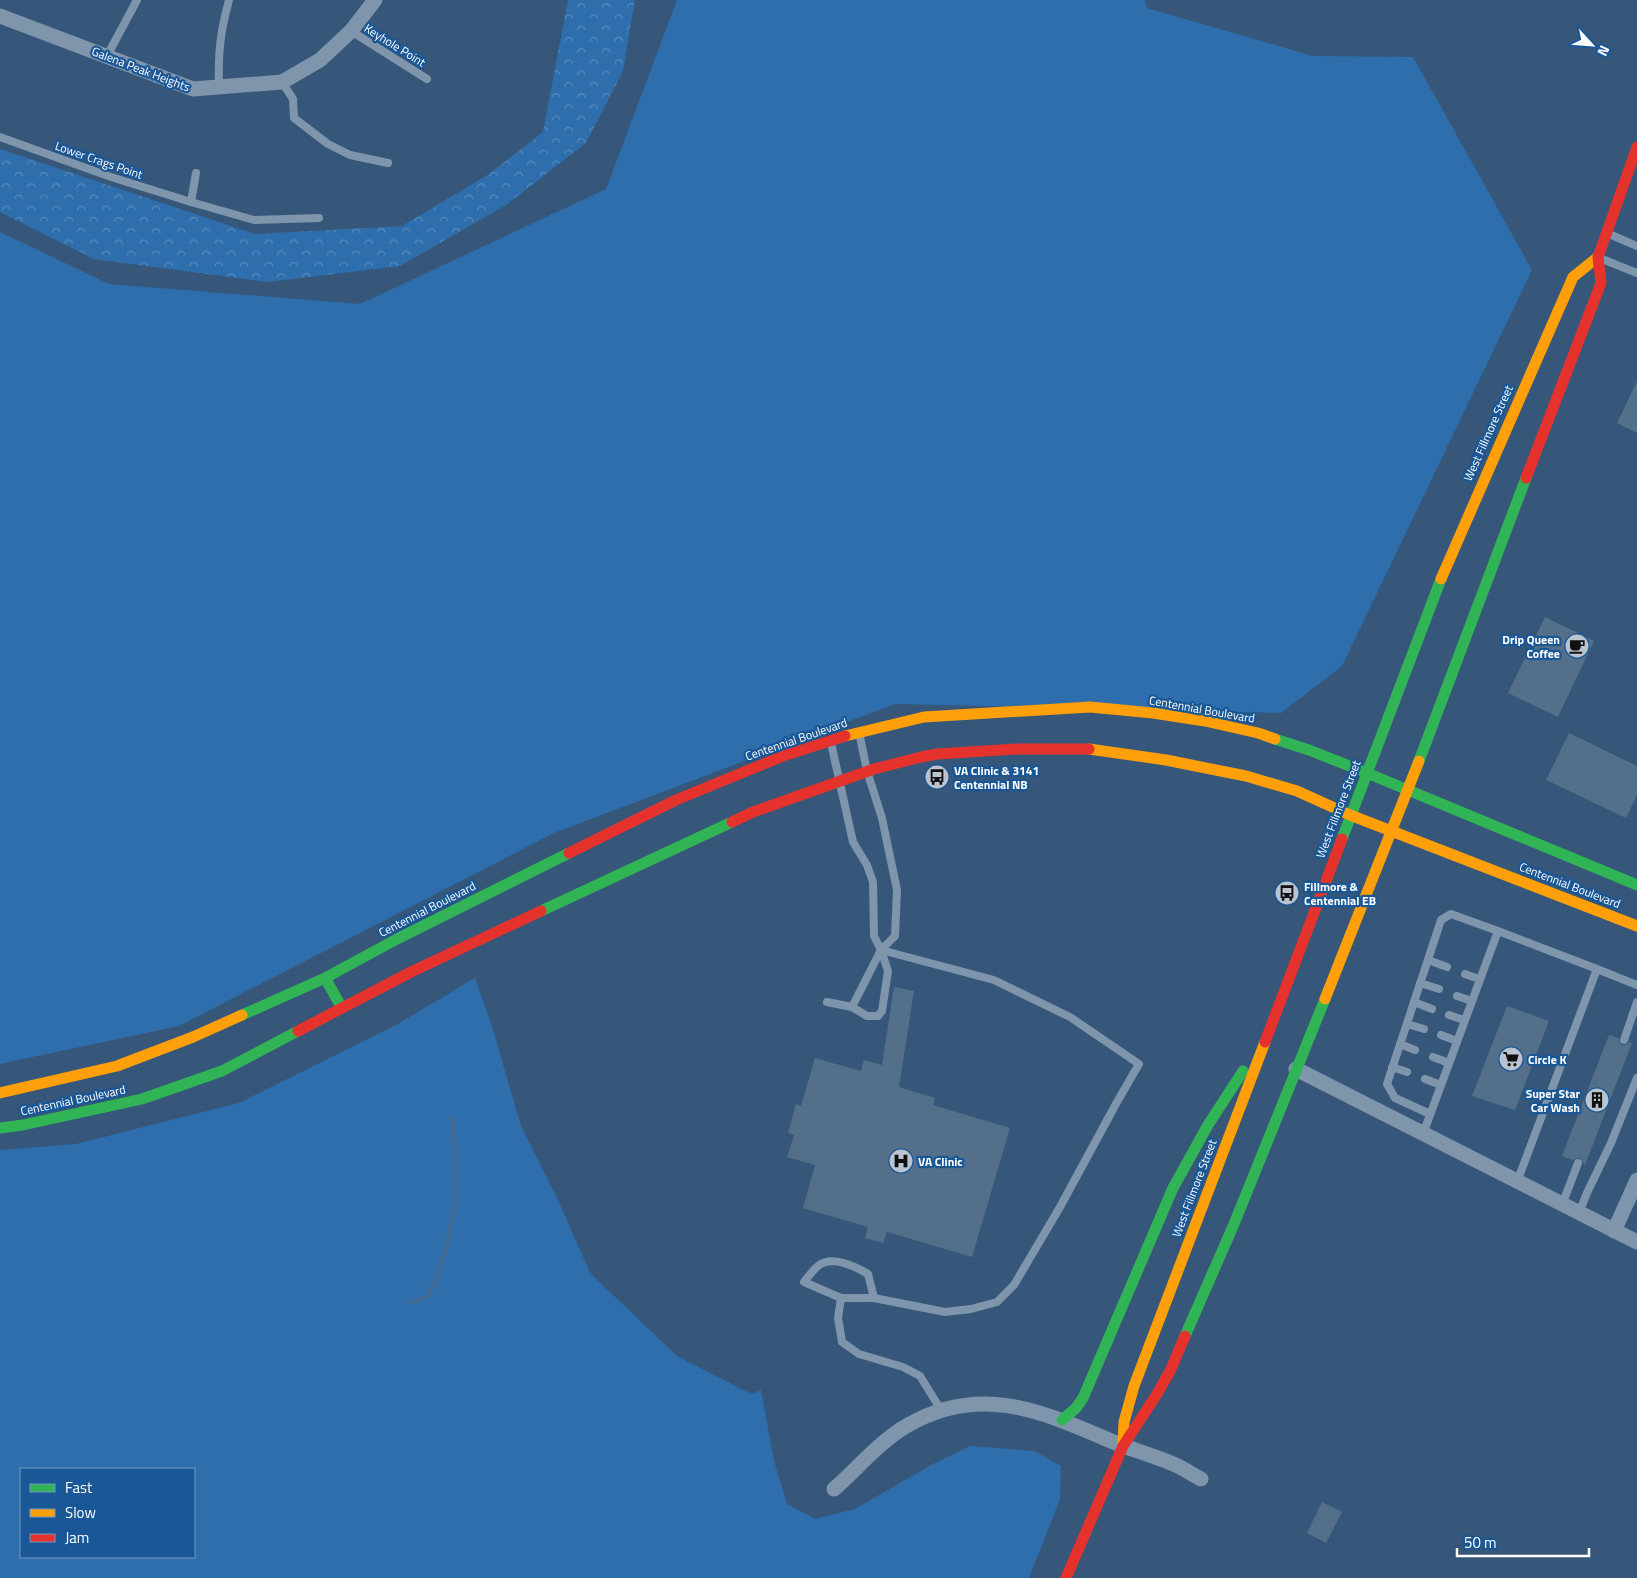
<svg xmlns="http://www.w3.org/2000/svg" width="1637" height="1578" font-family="'Titillium Web',sans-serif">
<defs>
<pattern id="forest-crowns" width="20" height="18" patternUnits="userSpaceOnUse" patternTransform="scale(1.25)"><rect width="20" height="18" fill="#2e6eac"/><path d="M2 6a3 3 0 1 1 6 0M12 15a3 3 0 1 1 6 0" fill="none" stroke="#588bbd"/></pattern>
</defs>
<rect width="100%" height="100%" fill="#365779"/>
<g fill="#2e6eac" fill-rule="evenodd">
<polygon points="677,0 1145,0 1147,8 1313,56 1413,57 1532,270 1342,666 1281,713 895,704 554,833 179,1026 0,1064 0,232 109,284 360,304 606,189"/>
<path d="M475,978l17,48 29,100 38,76 31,71 87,83 74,38 10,-4 13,71 13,43 28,15 40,-10 76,-44 39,-19 64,5 27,15 -1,33 -31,79h-1029v-428l76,-6 163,-41 157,-78zM194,1469v88h-173v-88z"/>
</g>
<polygon fill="url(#forest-crowns)" points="568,0 635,0 623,71 586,143 506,205 400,266 268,282 94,259 0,212 0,149 255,234 402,226 489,174 543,132"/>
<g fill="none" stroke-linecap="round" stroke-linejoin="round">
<polyline stroke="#3f6a96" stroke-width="5" points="407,1302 420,1300 427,1296 436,1282 448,1240 456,1202 456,1161 452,1118"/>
</g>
<g fill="#546f8a">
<polygon points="1637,381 1637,433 1617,423"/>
<polygon points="1545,617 1594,641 1558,717 1508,693"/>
<polygon points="1569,733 1637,766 1637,795 1626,818 1546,780"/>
<polygon points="894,987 914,991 899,1087 935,1098 933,1105 1010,1128 972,1257 887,1232 883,1243 865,1238 868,1227 803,1208 815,1165 787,1157 794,1135 788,1133 796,1104 801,1106 815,1058 861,1071 864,1060 882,1065"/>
<polygon points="1507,1006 1549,1021 1515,1110 1472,1096"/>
<polygon points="1609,1035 1619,1038 1619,1042 1622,1045 1626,1045 1629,1042 1632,1043 1585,1165 1580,1158 1577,1158 1573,1160 1562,1156"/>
<polygon points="1322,1502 1342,1512 1326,1543 1307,1533"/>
</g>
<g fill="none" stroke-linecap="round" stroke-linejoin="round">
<g stroke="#7f95ab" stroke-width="8">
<polyline points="351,31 427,79"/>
<polyline points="107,56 137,0"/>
<polyline points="282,82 293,99 294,118 328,144 350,155 388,163"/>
<path d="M219,87c-1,-33 1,-54 10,-87"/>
<polyline points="0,137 111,177 191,202 254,220 319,218"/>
<polyline points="191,202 196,173"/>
<polyline points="1609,234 1637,246"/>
<polyline points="1602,259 1637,273"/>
<polyline points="881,950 994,980 1070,1017 1139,1064 1117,1102 1060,1207 1014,1285 997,1302 971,1309 945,1312 874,1298 841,1298 838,1318 842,1342 859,1354 903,1367 920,1376 941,1410"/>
<polyline points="1428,960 1447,967"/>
<polyline points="1465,974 1479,979"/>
<polyline points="1420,983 1439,989"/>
<polyline points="1457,996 1472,1001"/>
<polyline points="827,1002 852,1007 867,1016 878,1016 882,1011 888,971 881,950 874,936 873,882 867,865 853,842 831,743"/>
<polyline points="1414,1002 1432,1009"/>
<polyline points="852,1007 881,950 895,936 897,890 882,818 867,771 859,732"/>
<polyline points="1449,1015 1464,1020"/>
<polyline points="1407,1024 1424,1029"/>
<polyline points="1441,1035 1457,1041"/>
<polyline points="1624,1040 1637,1002"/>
<polyline points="1400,1044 1415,1050"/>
<polyline points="1433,1057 1449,1063"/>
<polyline points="1392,1067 1407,1072"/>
<polyline points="1425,1079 1441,1085"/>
<polyline points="1430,1114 1395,1098 1387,1084 1441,920 1451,914 1498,931"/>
<polyline points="1423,1134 1498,931 1597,969"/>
<polyline points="1517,1182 1597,969 1637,985"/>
<polyline points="1562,1205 1578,1163"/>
<polyline points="1579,1213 1587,1193 1611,1143 1637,1078"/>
<path d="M841,1298l-37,-16c4,-5 9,-12 14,-16 13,-11 37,0 50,8l6,24"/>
</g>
<g stroke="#7f95ab" stroke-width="15">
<polyline points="0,16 193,89 282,82 320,60 351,31 375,0"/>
<polyline points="1296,1069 1637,1242"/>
<polyline points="1614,1231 1637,1180"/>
<path d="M834,1489c24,-21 46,-48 74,-64 70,-40 129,-16 196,13 22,10 45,16 67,25 11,4 20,11 30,16"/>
</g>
<g stroke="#30b455" stroke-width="11">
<polyline points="1275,739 1309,750 1367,773"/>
<polyline points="1419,761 1526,478"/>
<polyline points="1367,773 1637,885"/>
<polyline points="1342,839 1441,579"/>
<polyline points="541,911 732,822"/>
<polyline points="325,978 342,1008"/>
<polyline points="242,1015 325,978 397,939 569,853"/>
<polyline points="0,1128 23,1125 142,1099 222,1071 298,1031"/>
<polyline points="1185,1336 1234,1224 1325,999"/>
<polyline points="1062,1420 1076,1408 1083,1398 1173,1188 1208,1125 1243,1071"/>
</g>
<g stroke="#ff9f0a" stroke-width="11">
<polyline points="1441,579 1573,277 1598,257"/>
<polyline points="845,736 924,717 1090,707 1153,713 1205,721 1258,733 1275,739"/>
<polyline points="1089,749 1166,760 1246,776 1297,791 1350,815"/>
<polyline points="1350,815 1637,926"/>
<polyline points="1325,999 1419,761"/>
<polyline points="0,1093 117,1066 193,1037 242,1015"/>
<polyline points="1123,1443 1124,1422 1134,1386 1265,1042"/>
</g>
<g stroke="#e5322d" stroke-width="11">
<polyline points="1526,478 1601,283 1598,257 1637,147"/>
<polyline points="732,822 753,812 874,769 921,757 937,754 1016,749 1089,749"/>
<polyline points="569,853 676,800 783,756 845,736"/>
<polyline points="298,1031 413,971 541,911"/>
<polyline points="1265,1042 1342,839"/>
<polyline points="1066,1578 1123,1446 1157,1394 1170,1371 1185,1336"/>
</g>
</g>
<defs>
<symbol id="cafe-disc" viewBox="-11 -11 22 22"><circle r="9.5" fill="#b9c4d0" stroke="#195796"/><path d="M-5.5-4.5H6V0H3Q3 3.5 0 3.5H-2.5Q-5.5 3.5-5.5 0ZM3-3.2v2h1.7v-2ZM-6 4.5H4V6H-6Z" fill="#111"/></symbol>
<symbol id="bus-disc" viewBox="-11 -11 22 22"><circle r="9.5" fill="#b9c4d0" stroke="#195796"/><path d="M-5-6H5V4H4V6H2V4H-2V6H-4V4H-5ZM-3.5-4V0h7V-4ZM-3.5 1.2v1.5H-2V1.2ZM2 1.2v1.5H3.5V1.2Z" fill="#111"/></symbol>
<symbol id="supermarket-disc" viewBox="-11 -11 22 22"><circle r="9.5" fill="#b9c4d0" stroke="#195796"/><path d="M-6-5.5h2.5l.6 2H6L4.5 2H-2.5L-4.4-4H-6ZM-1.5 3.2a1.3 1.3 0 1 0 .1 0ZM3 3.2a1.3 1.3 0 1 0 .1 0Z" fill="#111"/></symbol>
<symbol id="building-disc" viewBox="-11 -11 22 22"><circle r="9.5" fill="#b9c4d0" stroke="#195796"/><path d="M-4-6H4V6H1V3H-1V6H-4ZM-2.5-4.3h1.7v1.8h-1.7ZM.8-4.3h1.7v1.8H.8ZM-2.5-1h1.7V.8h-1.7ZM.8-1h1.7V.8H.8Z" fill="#111"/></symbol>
<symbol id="hospital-disc" viewBox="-11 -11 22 22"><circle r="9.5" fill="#b9c4d0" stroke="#195796"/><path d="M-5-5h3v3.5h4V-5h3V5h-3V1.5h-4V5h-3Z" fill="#111"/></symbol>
</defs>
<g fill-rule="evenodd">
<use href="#cafe-disc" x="1563" y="632" width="28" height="28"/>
<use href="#bus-disc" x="923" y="763" width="28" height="28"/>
<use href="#bus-disc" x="1273" y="879" width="28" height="28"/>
<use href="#supermarket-disc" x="1497" y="1045" width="28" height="28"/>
<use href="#building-disc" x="1583" y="1086" width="28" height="28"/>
<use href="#hospital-disc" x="887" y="1147" width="28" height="28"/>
</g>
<g text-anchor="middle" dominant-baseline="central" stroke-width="4.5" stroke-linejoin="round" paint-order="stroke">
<g font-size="12" fill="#fff" stroke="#195796">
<text transform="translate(395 45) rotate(32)">Keyhole Point</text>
<text transform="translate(141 69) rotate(21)">Galena Peak Heights</text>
<text transform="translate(99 160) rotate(19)">Lower Crags Point</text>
<text transform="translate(1488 433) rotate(-66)">West Fillmore Street</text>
<text transform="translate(1202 709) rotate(10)">Centennial Boulevard</text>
<text transform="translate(796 739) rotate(-19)">Centennial Boulevard</text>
<text transform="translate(1338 809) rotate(-69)">West Fillmore Street</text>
<text transform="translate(1570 885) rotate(21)">Centennial Boulevard</text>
<text transform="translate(427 909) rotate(-27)">Centennial Boulevard</text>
<text transform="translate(73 1100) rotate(-12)">Centennial Boulevard</text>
<text transform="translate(1194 1188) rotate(-69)">West Fillmore Street</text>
</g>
<g font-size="12" font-weight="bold" fill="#fff" stroke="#195796" text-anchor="start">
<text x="1560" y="639" text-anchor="end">Drip Queen<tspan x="1560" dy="14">Coffee</tspan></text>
<text x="954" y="770">VA Clinic &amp; 3141<tspan x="954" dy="14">Centennial NB</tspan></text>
<text x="1304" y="886">Fillmore &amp;<tspan x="1304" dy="14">Centennial EB</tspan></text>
<text x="1528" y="1059">Circle K</text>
<text x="1580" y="1093" text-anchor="end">Super Star<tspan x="1580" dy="14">Car Wash</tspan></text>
<text x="918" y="1161">VA Clinic</text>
</g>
</g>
<rect x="20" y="1468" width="175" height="90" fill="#195796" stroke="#759ac0"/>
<rect x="30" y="1484" width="25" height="8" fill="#30b455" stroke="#759ac0"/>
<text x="65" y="1493" font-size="15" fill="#ffffff">Fast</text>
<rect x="30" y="1509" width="25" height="8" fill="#ff9f0a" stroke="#759ac0"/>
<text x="65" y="1518" font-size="15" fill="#ffffff">Slow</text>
<rect x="30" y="1534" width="25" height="8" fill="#e5322d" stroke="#759ac0"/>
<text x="65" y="1543" font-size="15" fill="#ffffff">Jam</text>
<g transform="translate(1592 45) rotate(116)" stroke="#195796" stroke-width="4" paint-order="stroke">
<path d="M0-4L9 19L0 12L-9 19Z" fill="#ffffff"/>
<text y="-8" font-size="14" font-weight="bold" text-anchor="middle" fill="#ffffff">N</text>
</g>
<path d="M1457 1548v8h132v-8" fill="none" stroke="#ffffff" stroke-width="2.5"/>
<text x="1464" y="1548" font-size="15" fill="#ffffff" stroke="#195796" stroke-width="4" paint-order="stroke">50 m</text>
</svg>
